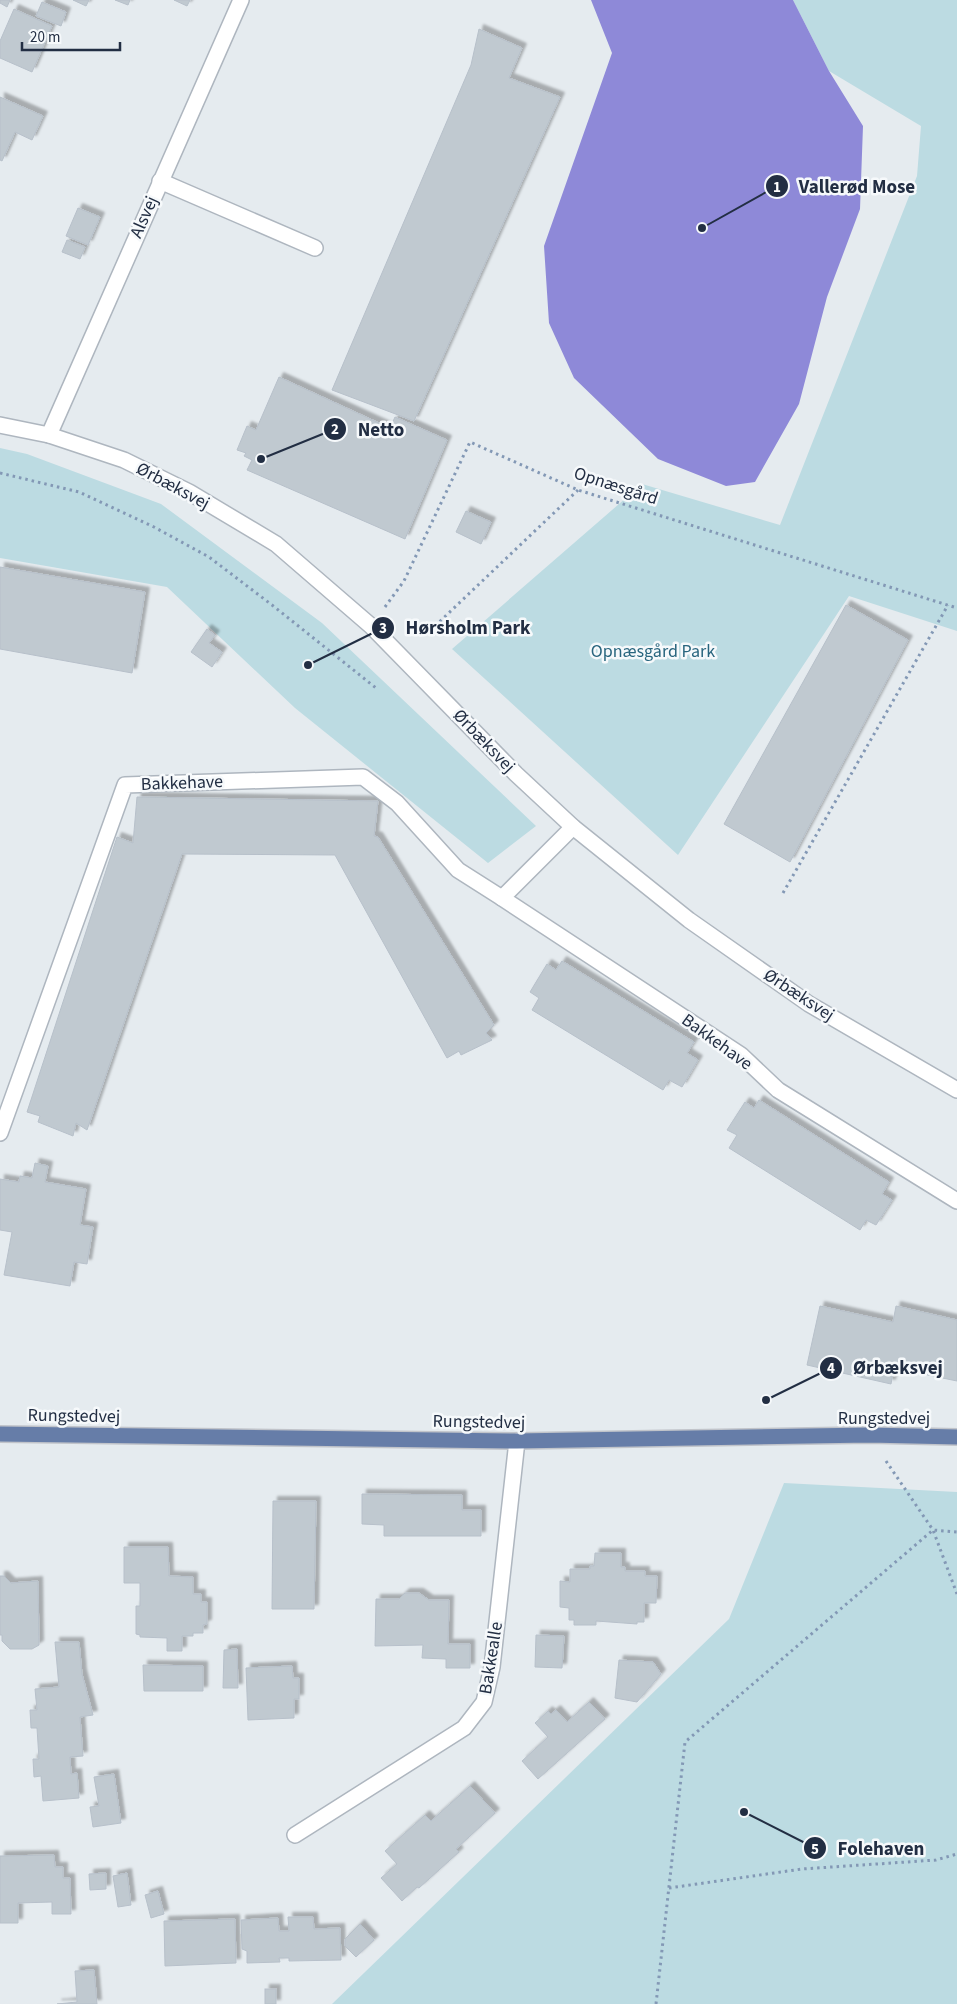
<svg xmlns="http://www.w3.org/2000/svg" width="957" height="2004" font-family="'Source Sans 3',sans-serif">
<defs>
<filter id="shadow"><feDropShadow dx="4.5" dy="-4.5" stdDeviation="1" flood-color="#0004"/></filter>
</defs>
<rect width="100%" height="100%" fill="#e5ebef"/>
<g fill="#bcdbe2">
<polygon points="793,0 957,0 957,631 849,596 678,855 452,649 642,484 780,525 917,176 921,126 829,71"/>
<polygon points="0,448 27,454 161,504 322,623 536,826 488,863 295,708 167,587 0,558"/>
<polygon points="784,1483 957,1492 957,2004 332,2004 729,1619"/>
</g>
<polygon fill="#8e89d8" points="591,0 793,0 829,71 863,126 860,209 827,297 799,404 755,482 726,486 658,459 574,378 549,323 544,246 612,53"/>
<g fill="#c0c9d0" stroke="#b7c0ca" filter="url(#shadow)">
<polygon points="0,0 10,0 7,7 0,3"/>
<polygon points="73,0 89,0 86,6"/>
<polygon points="115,0 130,0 128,5"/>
<polygon points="174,0 190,0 187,6"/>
<polygon points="42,2 66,12 61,26 36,16"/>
<polygon points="14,9 52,26 32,72 0,58 0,41"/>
<polygon points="479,29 522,48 509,78 560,97 414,421 332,390 471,65"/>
<polygon points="0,97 43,116 32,140 15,132 2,161 0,160"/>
<polygon points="78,208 100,217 88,245 66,236"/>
<polygon points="67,240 85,247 80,259 62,252"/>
<polygon points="279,377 390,428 395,417 447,440 405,539 247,470 252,460 244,456 246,453 237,450 247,426 256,430"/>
<polygon points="466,511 491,522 481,544 456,532"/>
<polygon points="0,567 145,592 132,673 0,649"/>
<polygon points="846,605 908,640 790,862 724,824"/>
<polygon points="207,629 215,635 209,643 222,652 212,667 191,652"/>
<polygon points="137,797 378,801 374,836 378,837 494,1025 486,1033 492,1040 461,1055 459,1051 447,1058 335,855 182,854 87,1130 76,1123 73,1136 38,1122 40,1116 27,1112 117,837 133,843"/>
<polygon points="562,961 694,1042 687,1053 698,1060 682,1087 669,1080 663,1090 532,1010 539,998 530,992 547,964 556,970"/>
<polygon points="759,1100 889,1182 882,1194 892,1200 876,1225 866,1220 860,1230 729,1148 737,1135 727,1130 745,1102 754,1108"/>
<polygon points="35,1163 48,1166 45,1182 86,1189 80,1225 93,1227 87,1264 74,1262 70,1286 4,1275 12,1232 0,1230 0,1179 19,1182 20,1176 32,1178"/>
<polygon points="820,1306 893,1322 896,1306 957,1320 957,1381 894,1368 891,1384 807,1365"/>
<polygon points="362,1494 462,1495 462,1510 481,1510 481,1536 384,1536 384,1525 362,1524"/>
<polygon points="273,1501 316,1501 314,1609 272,1609"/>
<polygon points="124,1547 168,1547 169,1576 193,1577 193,1594 201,1594 201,1602 207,1602 207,1624 203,1625 203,1633 193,1633 193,1636 182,1636 182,1651 167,1651 167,1638 140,1637 140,1635 136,1634 136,1606 140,1606 140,1583 124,1583"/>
<polygon points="595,1553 621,1553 621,1567 625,1567 625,1571 645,1571 645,1576 657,1576 656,1603 644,1603 644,1622 637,1622 637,1624 596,1621 596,1625 574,1625 574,1620 569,1620 569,1608 560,1607 560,1581 570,1582 570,1569 590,1569 590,1566 594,1566"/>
<polygon points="0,1576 4,1576 11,1583 38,1581 39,1645 32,1649 10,1649 2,1641 2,1635 0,1635"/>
<polygon points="405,1593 419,1593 429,1600 449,1600 448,1644 470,1644 470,1668 446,1668 446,1659 422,1658 423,1645 375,1646 376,1599 399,1599"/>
<polygon points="536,1635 564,1636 562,1668 535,1667"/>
<polygon points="55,1642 79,1642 82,1674 93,1715 80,1717 83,1756 70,1757 71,1774 77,1773 79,1798 43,1801 41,1776 34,1777 33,1759 39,1759 37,1728 31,1728 30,1710 37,1710 35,1689 59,1687"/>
<polygon points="237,1649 238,1688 223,1688 224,1650"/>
<polygon points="619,1660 653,1662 661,1674 637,1702 615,1698"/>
<polygon points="143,1665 203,1666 203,1691 144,1691"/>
<polygon points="292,1666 293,1678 299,1678 299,1699 294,1699 294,1718 248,1720 246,1668"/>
<polygon points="589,1702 605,1719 538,1779 522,1761 548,1737 535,1723 548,1711 551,1714 556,1710 567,1722"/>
<polygon points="114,1774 121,1823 93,1827 90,1807 99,1806 94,1777"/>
<polygon points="470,1786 495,1813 456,1849 459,1852 419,1888 417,1887 402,1901 381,1878 397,1864 385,1851 425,1815 431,1821"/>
<polygon points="54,1855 55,1867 63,1867 63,1878 70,1878 71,1914 52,1914 52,1902 18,1903 18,1923 0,1923 0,1856"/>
<polygon points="106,1873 106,1889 90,1890 89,1874"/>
<polygon points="127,1873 131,1905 118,1907 113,1876"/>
<polygon points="158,1891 164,1914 151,1918 145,1895"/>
<polygon points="288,1917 313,1917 314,1929 340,1928 341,1960 289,1961 289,1958 279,1958 280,1962 247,1963 247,1951 242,1949 241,1920 278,1918 279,1931 289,1931"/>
<polygon points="235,1919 236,1963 165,1966 164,1921"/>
<polygon points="360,1924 374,1940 356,1957 345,1946 345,1939"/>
<polygon points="94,1970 97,2004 57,2004 77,2002 75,1971"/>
<rect x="265" y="1989" width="11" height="15"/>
</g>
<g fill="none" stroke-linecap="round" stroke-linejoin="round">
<defs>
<g id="minor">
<polyline points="160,181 315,248"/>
<polyline points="0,425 49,435 124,460 189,492 276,544 371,626 516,774 573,827 689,920 809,1004 957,1090"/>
<polyline points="49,435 241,0"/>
<polyline points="573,827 502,898 741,1055 778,1090 957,1201"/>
<polyline points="0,1133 125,785 363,777 397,803 458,870 502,898"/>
<polyline points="295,1835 464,1728 484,1702 492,1667 517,1441"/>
</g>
<polyline id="major" points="0,1434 517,1441 869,1435 957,1437"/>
</defs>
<use href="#minor" stroke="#aeb6bf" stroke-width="18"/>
<use href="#major" stroke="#c1c4ca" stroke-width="18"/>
<g stroke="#8398b5" stroke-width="3" stroke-dasharray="2.5 4" stroke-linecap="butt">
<polyline points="0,473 79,492 154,527 209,557 272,605 376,688"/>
<polyline points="385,607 404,581 470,442 578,490 957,608"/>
<polyline points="435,626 578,490"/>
<polyline points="783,893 948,605"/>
<polyline points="886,1461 933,1530 957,1594"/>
<polyline points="669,1888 802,1869 936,1860 957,1854"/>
<polyline points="656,2004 685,1742 933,1530 957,1532"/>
</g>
<use href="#minor" stroke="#fff" stroke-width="15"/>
<use href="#major" stroke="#667da8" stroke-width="15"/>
</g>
<g text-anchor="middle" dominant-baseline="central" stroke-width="5" stroke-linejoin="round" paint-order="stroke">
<g font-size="18" fill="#222e43" stroke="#f6f9fb">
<text transform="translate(144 217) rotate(-66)">Alsvej</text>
<text transform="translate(173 486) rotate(28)">Ørbæksvej</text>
<text transform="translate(616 486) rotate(18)">Opnæsgård</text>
<text transform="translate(484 741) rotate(46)">Ørbæksvej</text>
<text transform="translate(182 783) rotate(-2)">Bakkehave</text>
<text transform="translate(799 995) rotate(33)">Ørbæksvej</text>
<text transform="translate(717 1042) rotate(36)">Bakkehave</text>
<text transform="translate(74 1416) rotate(1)">Rungstedvej</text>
<text x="884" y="1418">Rungstedvej</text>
<text transform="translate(479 1422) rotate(1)">Rungstedvej</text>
<text transform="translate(491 1658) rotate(-81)">Bakkealle</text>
</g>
<g font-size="18" fill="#28657e" stroke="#f6f9fb">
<text x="653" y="651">Opnæsgård Park</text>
</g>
</g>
<path fill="none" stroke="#222e43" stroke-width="2" d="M702 228L777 186M261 459L335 429M308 665L383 628M766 1400L831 1368M744 1812L815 1848"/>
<g fill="#222e43" stroke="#f6f9fb" stroke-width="2">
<circle cx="702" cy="228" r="5"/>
<circle cx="261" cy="459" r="5"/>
<circle cx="308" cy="665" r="5"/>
<circle cx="766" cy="1400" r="5"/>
<circle cx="744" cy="1812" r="5"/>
<circle cx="777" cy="186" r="12"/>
<circle cx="335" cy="429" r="12"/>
<circle cx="383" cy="628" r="12"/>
<circle cx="831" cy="1368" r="12"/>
<circle cx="815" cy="1848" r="12"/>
</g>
<g font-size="15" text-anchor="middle" font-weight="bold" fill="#fff">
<text x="777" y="192">1</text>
<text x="335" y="434">2</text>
<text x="383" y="633">3</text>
<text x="831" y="1373">4</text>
<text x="815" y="1854">5</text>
</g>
<g font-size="19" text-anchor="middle" font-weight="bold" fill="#222e43" stroke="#f6f9fb" stroke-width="5" stroke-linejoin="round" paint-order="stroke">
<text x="857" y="193">Vallerød Mose</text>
<text x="381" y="436">Netto</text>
<text x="468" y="634">Hørsholm Park</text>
<text x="898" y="1374">Ørbæksvej</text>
<text x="881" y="1855">Folehaven</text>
</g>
<path d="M22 42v8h98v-8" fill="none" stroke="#222e43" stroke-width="2.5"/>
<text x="30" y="42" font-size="15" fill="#222e43" stroke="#f6f9fb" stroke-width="4" paint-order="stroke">20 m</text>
</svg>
